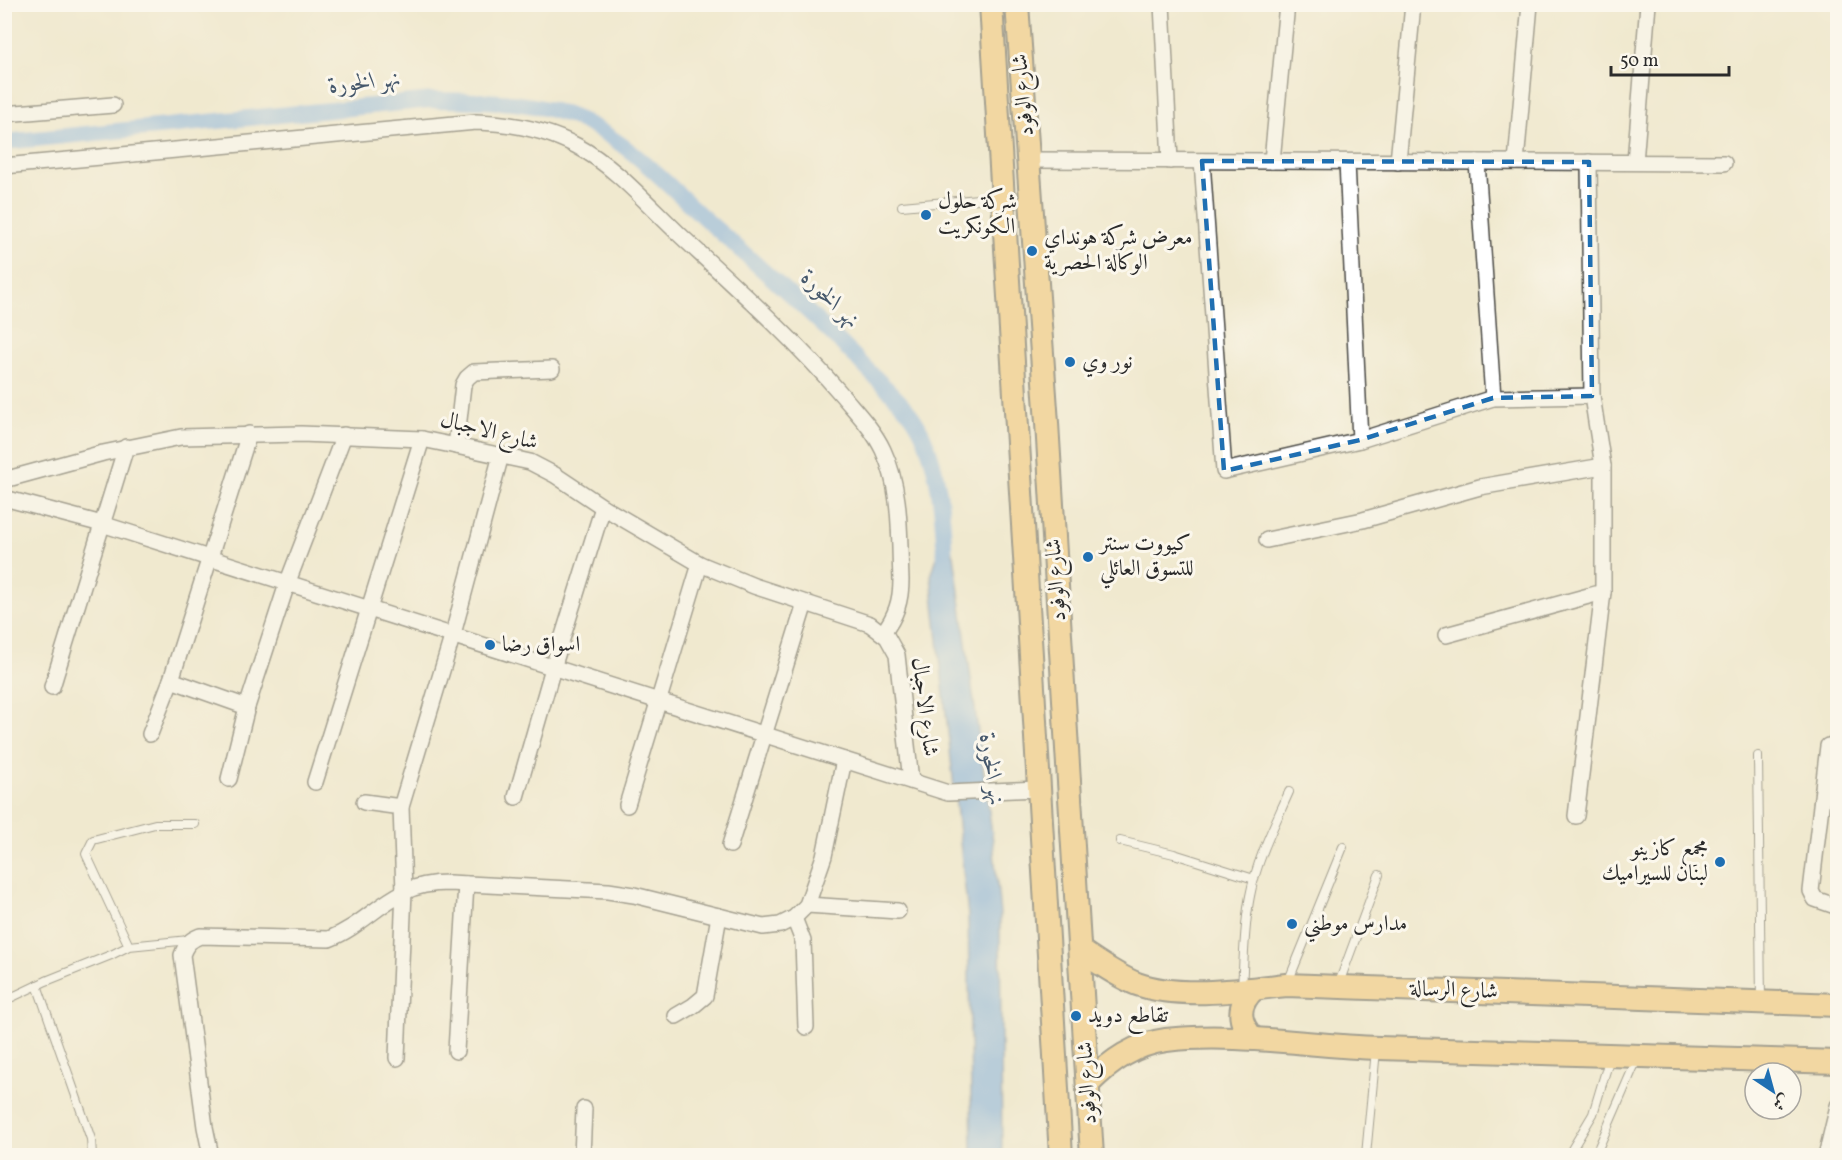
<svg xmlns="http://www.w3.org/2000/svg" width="1842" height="1160" font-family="Vollkorn,Amiri,serif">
<rect width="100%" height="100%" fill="#fbf7ec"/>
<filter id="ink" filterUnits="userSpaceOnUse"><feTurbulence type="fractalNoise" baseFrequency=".0167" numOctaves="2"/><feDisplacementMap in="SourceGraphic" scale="12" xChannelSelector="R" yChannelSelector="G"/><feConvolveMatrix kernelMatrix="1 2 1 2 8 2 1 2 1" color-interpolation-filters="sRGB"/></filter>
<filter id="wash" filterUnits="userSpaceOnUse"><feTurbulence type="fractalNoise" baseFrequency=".008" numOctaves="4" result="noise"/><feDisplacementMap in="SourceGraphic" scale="24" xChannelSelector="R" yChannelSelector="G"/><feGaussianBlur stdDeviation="1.35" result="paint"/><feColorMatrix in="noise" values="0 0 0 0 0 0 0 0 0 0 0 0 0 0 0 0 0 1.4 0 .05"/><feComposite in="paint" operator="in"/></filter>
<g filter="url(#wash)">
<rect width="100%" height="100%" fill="#f0e9cf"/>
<polygon fill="#77abe4" stroke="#516b88" stroke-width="1.5" points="944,547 951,550 954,555 993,841 1000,914 1002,1155 972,1155 968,916 931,576 936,560"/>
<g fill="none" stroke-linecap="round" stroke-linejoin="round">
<path stroke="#77abe4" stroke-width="16" d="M4,142l428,-42c50,1 102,-1 148,20 48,22 85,62 124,98 55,48 109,96 160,148 15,16 39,36 50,53 26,39 30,104 31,150"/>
</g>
</g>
<g filter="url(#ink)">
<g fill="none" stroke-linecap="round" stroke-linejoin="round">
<defs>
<g id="service">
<polyline points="902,206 1000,197"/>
<polyline points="1758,756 1761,1001"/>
<polyline points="1120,841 1174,854 1254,879"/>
<polyline points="129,946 86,854 93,840 155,824 195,824"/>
<polyline points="1288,982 1343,847"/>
<polyline points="1339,983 1379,875"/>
<polyline points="37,985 91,1139 92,1156"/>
<path d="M1242,988c2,-30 2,-62 8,-92 7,-37 24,-70 39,-104"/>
<polyline points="4,1001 46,981 111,955 129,946 189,940"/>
<polyline points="1366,1155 1376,1050"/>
<polyline points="1568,1156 1593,1114 1610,1057"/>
<polyline points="1595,1156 1637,1059"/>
</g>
<g id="minor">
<polyline points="1162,4 1170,161"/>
<polyline points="4,114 113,105"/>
<polyline points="1029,160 1724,163"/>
<polyline points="1202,161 1224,471 1360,440 1493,398 1592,396"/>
<polyline points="1272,161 1287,4"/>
<polyline points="1347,162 1360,440"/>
<polyline points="1398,162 1413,4"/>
<polyline points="1477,162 1493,398"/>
<polyline points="1516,162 1530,4"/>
<polyline points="1635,162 1648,4"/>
<path d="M4,166l472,-44c36,1 69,7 101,24 38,20 72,60 103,89 56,52 113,103 162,160 15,18 31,34 41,55 19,40 16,87 18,130 0,21 -5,36 -18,53"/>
<polyline points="456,446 463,385 467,378 474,372 552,369"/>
<polyline points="4,480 103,453 181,437 301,434 422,439 456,446 530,462 555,475 603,507 700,564 754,586 870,624 887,637 897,655 911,781"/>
<polyline points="4,498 102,524 948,793 1038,789"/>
<polyline points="1267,540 1363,520 1480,487 1603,466"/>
<polyline points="1446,635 1603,592"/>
<polyline points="171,680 247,707 287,584 344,435"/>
<polyline points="52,687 126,447"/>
<polyline points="150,734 171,680 249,434"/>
<polyline points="1828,746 1811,891 1815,899 1838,907"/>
<polyline points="229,779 247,707"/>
<polyline points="315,782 422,439"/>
<polyline points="516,797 553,668 603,507"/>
<polyline points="364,802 401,807"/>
<polyline points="627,805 700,564"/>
<polyline points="1576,816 1603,592 1603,466 1592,396 1589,162"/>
<polyline points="730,845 805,603"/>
<polyline points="807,905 898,911"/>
<polyline points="794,918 803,941 806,1027"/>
<polyline points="676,1016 693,1006 705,996 719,916"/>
<polyline points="456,1051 466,884"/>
<polyline points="397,1058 404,891 401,807 453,634 501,455"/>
<path d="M211,1156l-6,-29 -23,-172c4,-11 8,-15 18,-19l129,3c29,-11 48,-34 75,-47 14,-7 29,-9 45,-9l159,8 26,4 129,32 17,-2 14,-7 13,-13 17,-49 20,-96"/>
<polyline points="582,1156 584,1109"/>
<polyline points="1826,1156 1838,1106"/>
</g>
<g id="primary">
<path d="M991,4c26,384 46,768 70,1152"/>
<polyline points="1017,4 1047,423 1092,1156"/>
<path d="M1081,951c18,12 36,25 56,33 42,15 105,6 149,1l552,20"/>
<path d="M1254,989c-17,16 -17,33 0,50"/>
<path d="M1089,1083c22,-22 46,-39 77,-43 70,-8 144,6 213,8 153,6 306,8 459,14"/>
</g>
</defs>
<use href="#service" stroke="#494844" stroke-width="10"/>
<use href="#minor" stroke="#494844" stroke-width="18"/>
<use href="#primary" stroke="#494844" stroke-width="26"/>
<use href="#service" stroke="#fff" stroke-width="8"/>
<use href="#minor" stroke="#fff" stroke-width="15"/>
<use href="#primary" stroke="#f4c26a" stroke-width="22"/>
</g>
</g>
<path d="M0 0H1842V1160H0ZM1202,161l387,1 3,234 -99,2 -133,42 -136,31z" fill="#f0e9cf" fill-opacity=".55" fill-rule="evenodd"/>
<path fill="none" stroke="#1f6fb2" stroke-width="4.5" stroke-dasharray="12 8" stroke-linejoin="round" d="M1202,161l387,1 3,234 -99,2 -133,42 -136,31z"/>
<g fill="#1f6fb2" stroke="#fbf7ec" stroke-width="2">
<circle cx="926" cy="215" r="6"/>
<circle cx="1032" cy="251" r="6"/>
<circle cx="1070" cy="362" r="6"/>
<circle cx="1088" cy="557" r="6"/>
<circle cx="490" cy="645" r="6"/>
<circle cx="1720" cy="862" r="6"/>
<circle cx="1292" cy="924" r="6"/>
<circle cx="1076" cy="1016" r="6"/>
</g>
<g text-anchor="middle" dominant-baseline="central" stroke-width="6" stroke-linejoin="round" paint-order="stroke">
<g font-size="22" fill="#2b2b2b" stroke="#fbf7ec">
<text transform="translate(1024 95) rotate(-95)">شارع الوفود</text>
<text transform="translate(489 432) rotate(14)">شارع الاجبال</text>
<text transform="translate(1057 580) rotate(-94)">شارع الوفود</text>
<text transform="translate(924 707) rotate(83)">شارع الاجبال</text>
<text transform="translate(1454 991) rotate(2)">شارع الرسالة</text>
<text transform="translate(1088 1083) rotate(-93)">شارع الوفود</text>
</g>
<g font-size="22" fill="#2b2b2b" stroke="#fbf7ec" text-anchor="start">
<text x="938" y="202">شركة حلول<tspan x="938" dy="25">الكونكريت</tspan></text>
<text x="1044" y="238">معرض شركة هونداي<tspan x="1044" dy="25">الوكالة الحصرية</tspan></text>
<text x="1082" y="362">نور وي</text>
<text x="1100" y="544">كيووت سنتر<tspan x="1100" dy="25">للتسوق العائلي</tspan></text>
<text x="502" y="645">اسواق رضا</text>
<text x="1708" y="849" text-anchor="end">مجمع كازينو<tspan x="1708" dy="25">لبنان للسيراميك</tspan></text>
<text x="1304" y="924">مدارس موطني</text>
<text x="1088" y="1016">تقاطع دويد</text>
</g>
<g font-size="24" font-style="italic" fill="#46586c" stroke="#fbf7ec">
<text transform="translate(365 83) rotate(-6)">نهر الخورة</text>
<text transform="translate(830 300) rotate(44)">نهر الخورة</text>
<text transform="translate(991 770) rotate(82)">نهر الخورة</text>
</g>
</g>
<rect width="1842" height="1160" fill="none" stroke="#fbf7ec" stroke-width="24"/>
<g transform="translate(1773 1091) rotate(144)"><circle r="28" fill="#fbf7ec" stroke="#a8a59f" stroke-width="1.5"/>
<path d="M0-4.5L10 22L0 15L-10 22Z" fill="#1f6fb2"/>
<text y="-9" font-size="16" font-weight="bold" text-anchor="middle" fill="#2b2b2b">ش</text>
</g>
<path d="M1611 66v9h118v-9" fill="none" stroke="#2b2b2b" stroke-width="3"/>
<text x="1620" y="66" font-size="18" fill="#2b2b2b" stroke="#fbf7ec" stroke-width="4.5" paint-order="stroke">50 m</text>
</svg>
